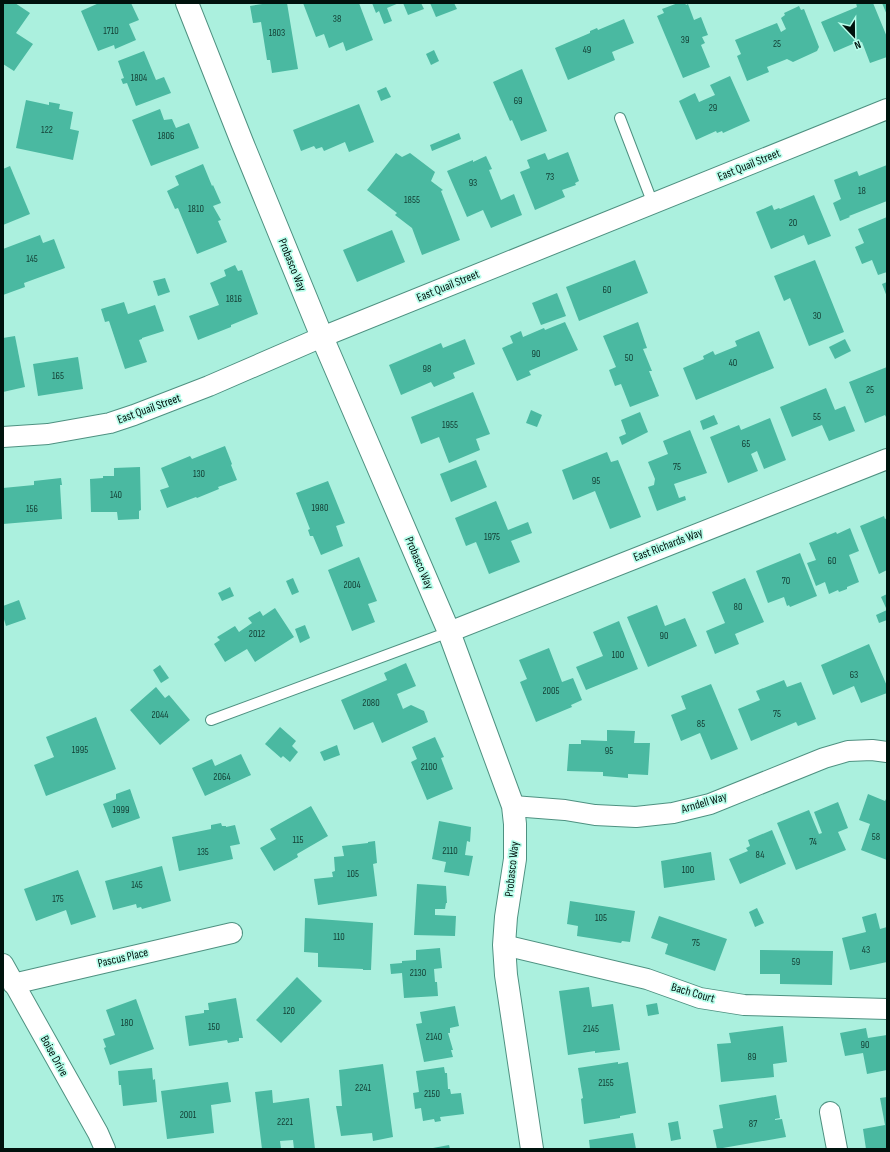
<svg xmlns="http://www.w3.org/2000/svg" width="890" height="1152" font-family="'Sofia Sans Condensed',sans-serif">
<rect width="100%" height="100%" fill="#abf0de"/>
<g fill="#4ab9a1">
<polygon points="3,3 15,3 30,13 16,33 33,44 14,71 3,64"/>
<polygon points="99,3 131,3 139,20 129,24 136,40 115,49 114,45 98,51 81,11"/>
<polygon points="269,3 287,3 298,69 272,73 270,60 267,60 261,22 253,23 250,6"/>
<polygon points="303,3 359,3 373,40 346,51 343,42 329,48 324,34 316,37"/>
<polygon points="372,3 399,3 387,8 392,21 384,24 379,11 376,13"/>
<polygon points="403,3 421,3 424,9 408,15"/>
<polygon points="430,3 454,3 457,9 436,17"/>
<polygon points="678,3 685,3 686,5 688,4 694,20 701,17 708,35 702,37 705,43 701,45 710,67 683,78 657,16 664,13 662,9"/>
<polygon points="856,3 873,3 887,37 887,57 870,63 862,42 855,44 855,43 834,52 821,22 857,7"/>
<polygon points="882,3 887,3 887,15"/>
<polygon points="799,6 801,10 804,9 819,47 817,51 793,62 787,59 767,67 769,72 747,81 737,56 741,54 735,40 777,23 781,32 786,29 781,18 785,15 784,13"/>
<polygon points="624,19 634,43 612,52 615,60 568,80 555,48 590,33 590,31 597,28 598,30"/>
<polygon points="434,50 439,61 431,65 426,54"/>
<polygon points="144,51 156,80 164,77 171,93 136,106 127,83 123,84 121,79 124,78 118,61"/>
<polygon points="522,69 547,131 521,141 512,120 510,121 493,82"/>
<polygon points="730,76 750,121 723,133 722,131 717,133 716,131 696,140 679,101 695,93 699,102 715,95 710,85"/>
<polygon points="386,87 391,97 381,101 377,91"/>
<polygon points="26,100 49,105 49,102 60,104 59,109 73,112 70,129 79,131 73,160 16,148"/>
<polygon points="359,104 374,142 349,152 345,142 324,151 322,147 316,149 314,146 301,151 293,130"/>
<polygon points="160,109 164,120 172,119 176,128 189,123 199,148 151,166 132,120"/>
<polygon points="459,133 461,139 432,151 430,145"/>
<polygon points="568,152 579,181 575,183 576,185 562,190 565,197 535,210 520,172 530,168 527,160 545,153 548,160"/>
<polygon points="396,153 402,157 410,153 435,172 431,181 443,190 441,191 460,240 422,255 412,228 395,215 397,213 367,190"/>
<polygon points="486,156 492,169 489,170 501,200 514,194 522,215 491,228 483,210 467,217 447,171 473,160 473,162"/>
<polygon points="203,164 212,186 213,185 221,203 213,206 221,220 218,221 227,242 197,254 178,208 175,209 167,191 179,185 175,176"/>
<polygon points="887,165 887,201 849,216 850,217 840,221 833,203 841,199 834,180 857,171 859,176"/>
<polygon points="10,166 30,214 3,225 3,169"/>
<polygon points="814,195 831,236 808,245 804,235 771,249 756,212 772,205 774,210 779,208 780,209"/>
<polygon points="887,217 887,272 878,275 872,260 862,264 855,247 864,243 858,229"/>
<polygon points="392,230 405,262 357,282 343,250"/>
<polygon points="40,235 43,243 54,239 65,268 24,283 25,287 3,295 3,249"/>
<polygon points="635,260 648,293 579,321 566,287"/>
<polygon points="815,260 844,332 809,346 790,298 784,301 774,276"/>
<polygon points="235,265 238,271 242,270 258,314 231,325 231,327 198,340 189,316 219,305 210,283 226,276 224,270"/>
<polygon points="165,278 170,292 158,296 153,281"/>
<polygon points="887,282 887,297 882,284"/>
<polygon points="557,293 566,316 541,325 532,303"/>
<polygon points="124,302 128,314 155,305 164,331 142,338 142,339 139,340 147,362 125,369 109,321 105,322 101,309"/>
<polygon points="565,322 578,350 529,371 531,375 517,381 502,348 513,343 510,336 521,331 523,337 544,328 545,330"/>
<polygon points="638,322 647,348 643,349 652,371 649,371 659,396 630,407 621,384 615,386 609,370 616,367 603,336"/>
<polygon points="759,331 774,368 696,400 683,368 704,359 703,356 713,351 715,355 737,346 735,341"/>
<polygon points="15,336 25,387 3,392 3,338"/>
<polygon points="465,339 475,364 453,373 455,378 434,387 431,382 401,395 389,365 441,343 443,348"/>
<polygon points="845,339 851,351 835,359 829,347"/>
<polygon points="78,357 83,389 38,396 33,364"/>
<polygon points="887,367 887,419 885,415 865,423 849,382"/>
<polygon points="826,388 835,410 845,406 855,431 829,441 822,425 792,437 780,407"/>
<polygon points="473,392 490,434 476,439 480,450 449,463 439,437 421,444 411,417"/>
<polygon points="531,410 542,415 537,427 526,423"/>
<polygon points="640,412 648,432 622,445 619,437 626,434 621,420"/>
<polygon points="714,415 718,424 703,430 700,421"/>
<polygon points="770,418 786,460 764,469 757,451 751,454 758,471 728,483 710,437 739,425 741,430"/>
<polygon points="690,430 707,473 674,484 679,498 685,496 686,500 657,511 648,487 654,485 655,479 648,462 668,454 663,441"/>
<polygon points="225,446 232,464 231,465 237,480 218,487 219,489 197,498 196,497 167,508 160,490 169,487 161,468 190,456 192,459"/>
<polygon points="607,452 611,462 618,460 641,517 610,529 595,491 573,500 562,470"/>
<polygon points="476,460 487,487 451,502 440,474"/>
<polygon points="140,467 141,510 139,511 139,519 118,520 117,512 91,512 90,479 103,478 103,476 114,476 114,468"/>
<polygon points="61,478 62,485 60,485 62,519 3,524 3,488 34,485 34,481"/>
<polygon points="328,481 345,523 336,526 343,546 321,555 313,536 310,536 308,530 310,529 296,493"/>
<polygon points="496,501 508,530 528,522 532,533 511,541 520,562 489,574 476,542 466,546 455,518"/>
<polygon points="884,516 885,519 887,518 887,570 879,574 860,526"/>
<polygon points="850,528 859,551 849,555 859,582 847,587 847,589 839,592 838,590 829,594 825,582 816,586 807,563 816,560 809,543 836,532 837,534"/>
<polygon points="800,553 817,596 790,607 789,605 787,606 784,597 768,603 756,571"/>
<polygon points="359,557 377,601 368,604 375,622 352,631 328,570"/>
<polygon points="293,578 299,592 292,595 286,581"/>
<polygon points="745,578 764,622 735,634 739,644 715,654 706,631 725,623 712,592"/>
<polygon points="230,587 234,596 222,601 218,593"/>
<polygon points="887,594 887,608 886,608 881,597"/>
<polygon points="19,600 26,619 6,626 3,616 3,606"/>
<polygon points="657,605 665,626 685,618 697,646 648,667 627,617"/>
<polygon points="275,608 294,637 255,662 247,649 225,662 214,644 220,640 217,637 235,626 239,632 252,623 248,618 260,611 263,616"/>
<polygon points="887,610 887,620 879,623 876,615"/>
<polygon points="619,621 638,669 586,690 576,667 603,656 593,632"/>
<polygon points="305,625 310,638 300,643 295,629"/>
<polygon points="869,644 887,686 887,693 861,703 854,686 833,695 821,665"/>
<polygon points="549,648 562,682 573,678 582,700 571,705 572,707 536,722 520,682 527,679 519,660"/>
<polygon points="406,663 416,686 397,694 403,709 411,705 424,711 428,722 382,743 373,722 354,730 341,700 387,680 384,673"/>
<polygon points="160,665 169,678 161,683 153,670"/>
<polygon points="784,680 787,687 801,682 816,719 798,726 796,722 751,741 738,709 760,700 756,691"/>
<polygon points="711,684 738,749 711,760 700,733 681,741 671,715 686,709 681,696"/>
<polygon points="156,687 165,698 169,695 190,720 160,745 130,710"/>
<polygon points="96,717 116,769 46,796 34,765 54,757 46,737"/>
<polygon points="280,727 296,741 292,746 298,752 290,762 283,756 281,758 265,744"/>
<polygon points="607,730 635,731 634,743 650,743 648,775 628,774 628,778 603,776 603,772 567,771 569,744 581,744 581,740 607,741"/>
<polygon points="435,737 444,757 441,758 453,789 427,800 411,762 417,759 412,747"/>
<polygon points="337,745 340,755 324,761 320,752"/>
<polygon points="241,754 251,775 205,796 192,768 212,759 215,766"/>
<polygon points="130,789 140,818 112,828 103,804 116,799 116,794"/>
<polygon points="868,794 885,801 887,797 887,860 861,850 870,824 859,820"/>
<polygon points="838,802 848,828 838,832 846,850 796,870 777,823 809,810 819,834 822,833 814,812"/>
<polygon points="311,806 328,836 297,854 298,857 274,871 260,848 276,839 270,829"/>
<polygon points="439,821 471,827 470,842 467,841 465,855 473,856 469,876 444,872 446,862 432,859"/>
<polygon points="221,823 222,826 226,826 226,827 235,825 240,844 230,846 233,859 179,871 172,837 211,829 211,825"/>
<polygon points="772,830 786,864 740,884 729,859 748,851 746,848 750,846 748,840"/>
<polygon points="375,841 377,863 373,864 377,896 318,905 314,879 333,877 332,872 335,871 334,857 344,856 342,846 368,843 368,842"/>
<polygon points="711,852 715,880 664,888 661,861"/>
<polygon points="162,866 171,901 142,909 141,907 137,908 136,904 113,910 105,881"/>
<polygon points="78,870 96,917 71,925 66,910 36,921 24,889"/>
<polygon points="417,884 446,886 447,903 446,903 445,909 435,909 435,915 456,916 455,936 414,935"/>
<polygon points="570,901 635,911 630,942 622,941 621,943 577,936 578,926 567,924"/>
<polygon points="757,908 764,923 755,927 749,912"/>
<polygon points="876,913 880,929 887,927 887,962 850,970 842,938 866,932 862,917"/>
<polygon points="659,916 727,939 715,971 665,954 668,944 651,938"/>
<polygon points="305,918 373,923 371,970 363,970 363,969 318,967 318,953 304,952"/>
<polygon points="440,948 442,968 434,969 435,982 437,982 438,996 404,998 402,973 391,974 390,964 402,963 402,961 416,960 416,950"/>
<polygon points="760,950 833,951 832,985 780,984 780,974 760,974"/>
<polygon points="297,977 322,1001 281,1043 256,1020"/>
<polygon points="589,987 592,1007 613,1004 620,1050 595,1053 595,1051 568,1055 559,991"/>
<polygon points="236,998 243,1038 239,1038 239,1041 228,1043 227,1040 189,1046 185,1016 204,1013 204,1010 209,1010 208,1003"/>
<polygon points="136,999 154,1049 110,1065 104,1048 106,1047 103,1039 115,1035 106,1010"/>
<polygon points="657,1003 659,1014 648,1016 646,1005"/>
<polygon points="455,1006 459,1026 450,1028 450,1033 448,1033 453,1050 451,1050 453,1057 424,1062 416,1024 422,1023 420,1012"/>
<polygon points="783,1026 787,1062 773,1064 774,1077 721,1082 717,1044 731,1043 729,1033"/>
<polygon points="866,1028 868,1038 887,1035 887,1070 867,1074 863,1053 845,1056 840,1033"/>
<polygon points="618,1062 618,1064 628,1062 636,1113 620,1116 620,1118 584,1124 581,1099 583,1098 578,1068"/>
<polygon points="383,1064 393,1137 373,1141 372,1133 341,1136 336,1106 342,1106 339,1070"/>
<polygon points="444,1067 445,1073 447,1073 448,1089 450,1089 451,1094 461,1093 464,1114 440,1117 441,1121 435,1122 434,1119 423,1121 421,1108 415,1109 413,1093 419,1092 416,1071"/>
<polygon points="152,1068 153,1080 155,1079 157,1102 123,1106 121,1085 119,1085 118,1071"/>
<polygon points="228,1082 231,1102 211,1105 214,1133 167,1139 161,1091"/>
<polygon points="272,1090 273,1103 309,1098 315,1149 294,1149 293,1140 280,1141 281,1149 262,1149 255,1092"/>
<polygon points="776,1095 780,1118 775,1119 775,1120 782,1119 786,1137 717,1149 713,1130 723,1128 719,1105"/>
<polygon points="887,1097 887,1149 866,1149 863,1129 885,1125 880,1098"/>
<polygon points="678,1121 681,1139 671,1141 668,1123"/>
<polygon points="633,1133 636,1149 590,1149 589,1140"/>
<polygon points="449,1145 450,1149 433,1149 433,1148"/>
</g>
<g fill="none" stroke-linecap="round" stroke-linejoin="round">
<defs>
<g id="service">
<polyline points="620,118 653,204"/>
<polyline points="211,720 449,632"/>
</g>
<g id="minor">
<polyline points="3,437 48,434 110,423 134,415 209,386 322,337 887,109"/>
<polyline points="449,632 887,459"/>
<polyline points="513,806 565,810 595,815 636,817 673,813 710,804 824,758 848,751 872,750 887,752"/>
<polyline points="504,945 647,979 700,998 744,1005 887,1009"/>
<polyline points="3,964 98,1133 105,1149"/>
<polyline points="13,984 232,933"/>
<polyline points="830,1112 837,1149"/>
</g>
<polyline id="tertiary" points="187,3 242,142 322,337 449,632 513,806 515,824 515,859 506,917 504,945 506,975 532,1149"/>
</defs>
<use href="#service" stroke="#4e9181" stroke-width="12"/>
<use href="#minor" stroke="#4e9181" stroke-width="22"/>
<use href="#tertiary" stroke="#4e9181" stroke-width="24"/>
<use href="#service" stroke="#fff" stroke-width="10"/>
<use href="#minor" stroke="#fff" stroke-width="20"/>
<use href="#tertiary" stroke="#fff" stroke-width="22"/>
</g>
<g text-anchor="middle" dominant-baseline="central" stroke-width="3.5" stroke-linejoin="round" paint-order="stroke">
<g font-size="10" fill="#123c32">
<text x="337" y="19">38</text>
<text x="111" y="31">1710</text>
<text x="277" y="33">1803</text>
<text x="685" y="40">39</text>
<text x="777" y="44">25</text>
<text x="587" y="50">49</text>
<text x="139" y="78">1804</text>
<text x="518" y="101">69</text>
<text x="713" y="108">29</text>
<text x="47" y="130">122</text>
<text x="166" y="136">1806</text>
<text x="550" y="177">73</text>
<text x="473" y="183">93</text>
<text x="862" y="191">18</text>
<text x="412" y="200">1855</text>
<text x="196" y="209">1810</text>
<text x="793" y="223">20</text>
<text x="32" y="259">145</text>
<text x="607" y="290">60</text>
<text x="234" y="299">1816</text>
<text x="817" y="316">30</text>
<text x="536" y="354">90</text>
<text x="629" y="358">50</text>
<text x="733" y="363">40</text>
<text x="427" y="369">98</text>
<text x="58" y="376">165</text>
<text x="870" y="390">25</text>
<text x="817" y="417">55</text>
<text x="450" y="425">1955</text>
<text x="746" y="444">65</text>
<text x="677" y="467">75</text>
<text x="199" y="474">130</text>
<text x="596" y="481">95</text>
<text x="116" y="495">140</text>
<text x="320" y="508">1980</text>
<text x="32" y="509">156</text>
<text x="492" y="537">1975</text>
<text x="832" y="561">60</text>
<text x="786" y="581">70</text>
<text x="352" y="585">2004</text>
<text x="738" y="607">80</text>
<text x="257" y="634">2012</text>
<text x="664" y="636">90</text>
<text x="618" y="655">100</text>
<text x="854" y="675">63</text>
<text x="551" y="691">2005</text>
<text x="371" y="703">2080</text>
<text x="777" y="714">75</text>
<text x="160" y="715">2044</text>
<text x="701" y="724">85</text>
<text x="80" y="750">1995</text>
<text x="609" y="751">95</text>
<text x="429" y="767">2100</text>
<text x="222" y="777">2064</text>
<text x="121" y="810">1999</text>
<text x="876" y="837">58</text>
<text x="298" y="840">115</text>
<text x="813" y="842">74</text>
<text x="450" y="851">2110</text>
<text x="203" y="852">135</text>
<text x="760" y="855">84</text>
<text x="688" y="870">100</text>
<text x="353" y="874">105</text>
<text x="137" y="885">145</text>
<text x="58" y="899">175</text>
<text x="601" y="918">105</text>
<text x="339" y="937">110</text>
<text x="696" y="943">75</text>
<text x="866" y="950">43</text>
<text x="796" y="962">59</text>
<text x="418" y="973">2130</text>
<text x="289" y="1011">120</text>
<text x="127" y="1023">180</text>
<text x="214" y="1027">150</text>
<text x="591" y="1029">2145</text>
<text x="434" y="1037">2140</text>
<text x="865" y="1045">90</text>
<text x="752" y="1057">89</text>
<text x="606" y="1083">2155</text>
<text x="363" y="1088">2241</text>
<text x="432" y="1094">2150</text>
<text x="188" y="1115">2001</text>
<text x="285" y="1122">2221</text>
<text x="753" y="1124">87</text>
</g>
<g font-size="12" fill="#00120d" stroke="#b8feeb">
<text transform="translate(749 165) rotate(-22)">East Quail Street</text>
<text transform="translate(292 265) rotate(68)">Probasco Way</text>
<text transform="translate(448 286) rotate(-22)">East Quail Street</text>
<text transform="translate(149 409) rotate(-20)">East Quail Street</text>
<text transform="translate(668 545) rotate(-21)">East Richards Way</text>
<text transform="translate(419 563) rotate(67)">Probasco Way</text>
<text transform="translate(704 803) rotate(-17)">Arndell Way</text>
<text transform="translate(512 869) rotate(-84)">Probasco Way</text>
<text transform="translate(123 958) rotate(-13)">Pascus Place</text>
<text transform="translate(693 993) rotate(16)">Bach Court</text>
<text transform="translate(54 1056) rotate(61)">Boise Drive</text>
</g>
</g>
<rect width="890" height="1152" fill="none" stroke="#00120d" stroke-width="8"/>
<g transform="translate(854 36) rotate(158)" stroke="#b8feeb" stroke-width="3" paint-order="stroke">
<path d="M0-3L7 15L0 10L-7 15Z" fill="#00120d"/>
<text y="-6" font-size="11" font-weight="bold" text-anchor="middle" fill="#00120d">N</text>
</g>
</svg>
